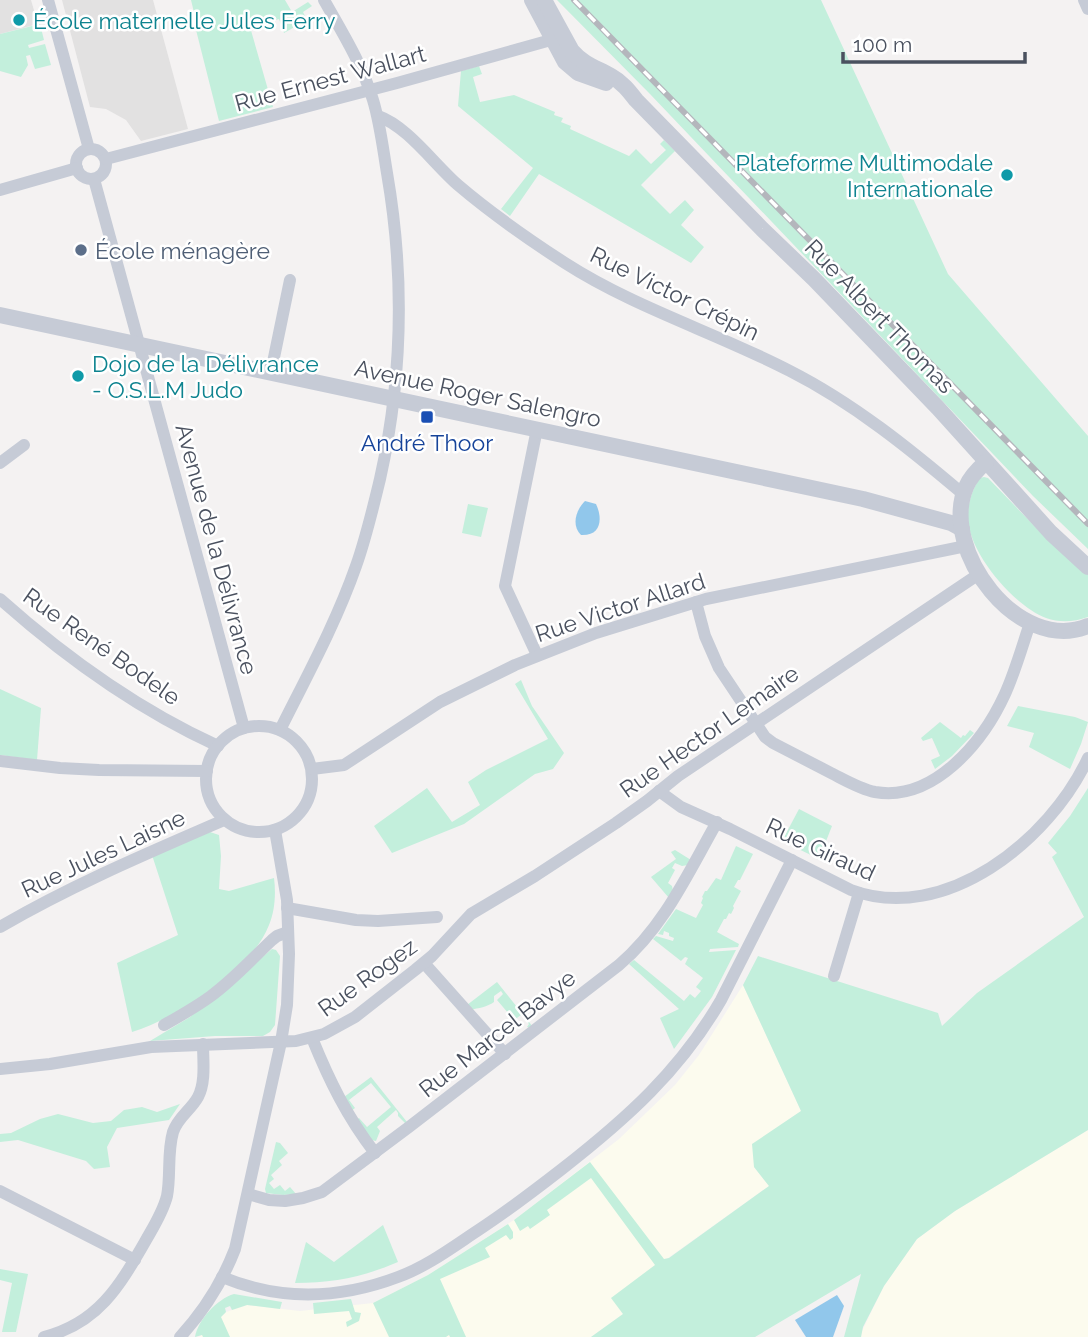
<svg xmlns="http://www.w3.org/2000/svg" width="1088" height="1337" font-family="Raleway,sans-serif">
<rect width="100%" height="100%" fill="#f4f2f2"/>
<g fill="#fcfbee">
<polygon points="743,985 801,1111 782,1124 754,1167 769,1186 612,1298 623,1314 591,1337 199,1337 226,1312 247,1305 300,1311 373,1303 428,1275 514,1220 619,1139 675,1085 699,1055"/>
<polygon points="1088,1130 1088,1337 861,1337 862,1331 884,1286 917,1239 955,1211"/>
</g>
<g fill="#e2e1e1">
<polygon points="0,0 31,0 38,24 0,34"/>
<polygon points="62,0 153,0 188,129 141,141 126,120 106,109 90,107"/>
</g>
<g fill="#c3efdc">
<polygon points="191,0 285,0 292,12 308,2 312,6 303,12 307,20 284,33 279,19 250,27 273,107 219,121 195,26 197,25"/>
<polygon points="557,0 821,0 948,274 1088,436 1088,549 1033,496 650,94"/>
<polygon points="40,24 44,40 28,45 29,48 45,44 51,65 35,69 30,55 26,56 28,65 21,77 0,71 0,34"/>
<polygon points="479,66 482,74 473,77 480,102 514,95 555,112 554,115 563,118 561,122 571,126 570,129 629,156 636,149 651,164 666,150 660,144 664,140 675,151 641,185 670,214 685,200 694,210 681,225 704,247 691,263 539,174 510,216 501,209 533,168 458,106 461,71"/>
<path d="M984,477l4,1 58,60 42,37v42c-14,5 -28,6 -42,1 -32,-12 -77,-65 -78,-99 -1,-13 4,-30 12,-41z"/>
<polygon points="468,504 488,508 481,537 462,533"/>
<polygon points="521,680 532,706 564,753 553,769 535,774 464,824 392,853 374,826 427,788 452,822 480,805 468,782 486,770 548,739 515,684"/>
<polygon points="0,689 41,708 37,760 0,755"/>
<polygon points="1018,706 1075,717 1088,722 1081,744 1070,769 1029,747 1034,733 1007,726"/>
<polygon points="940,722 961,738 963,735 965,736 970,730 974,733 952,756 935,769 931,760 940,756 932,738 923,741 921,738"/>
<polygon points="1088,788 1088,1130 955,1211 917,1239 884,1286 863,1327 861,1337 844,1337 861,1274 755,1337 591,1337 623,1314 611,1298 655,1265 591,1178 547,1210 550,1215 530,1229 528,1226 520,1231 514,1220 590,1162 664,1259 669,1258 769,1186 754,1167 752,1144 801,1111 743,985 758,956 938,1013 942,1026 977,993 1084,917 1052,857 1057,853 1048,843 1070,816"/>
<polygon points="799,809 832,826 819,859 782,841"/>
<path d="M210,832l9,3 2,21 -2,33 10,2 45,-13c2,15 1,33 -5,47 -19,48 -90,92 -137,107l-15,-69 61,-28 -26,-80z"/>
<polygon points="736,846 753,854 740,880 738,880 734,887 741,891 733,906 734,908 731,914 729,913 726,919 724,919 717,932 739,944 738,947 710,949 709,952 736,950 712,997 674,1049 660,1018 679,1009 629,964 634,960 684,1001 690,994 695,998 701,991 696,987 703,978 685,964 688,958 685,957 681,961 653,939 656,936 673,941 674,938 669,936 669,933 664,931 663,935 658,934 676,909 696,918 703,905 701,903 703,898 702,897 705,891 707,891 716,878 721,880"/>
<polygon points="675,850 691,860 688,865 682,866 675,863 672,868 675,870 668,883 672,886 673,891 669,898 651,877 676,859 671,852"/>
<polygon points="272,949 276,950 280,956 275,1025 270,1032 263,1036 215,1036 150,1041 190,1017"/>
<path d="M497,982l36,45 -2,1 -4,-1 2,-3 -8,-9 -7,5 -17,-20 6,-6 -2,-3 -7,5v6c-7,5 -15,6 -24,8l-3,-5z"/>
<polygon points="371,1077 407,1122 406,1124 398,1116 398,1113 396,1110 377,1127 380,1131 376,1141 371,1140 356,1120 359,1118 367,1127 391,1107 371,1083 349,1100 355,1108 351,1111 344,1097"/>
<polygon points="180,1104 169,1120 117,1128 107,1147 110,1167 94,1169 86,1161 18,1140 0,1142 0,1134 11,1133 40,1119 58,1114 93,1123 111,1121 124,1110 142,1107 157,1112"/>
<polygon points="276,1142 280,1143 288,1153 279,1161 282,1165 271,1175 274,1179 269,1183 274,1189 280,1185 285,1191 290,1187 296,1194 283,1195 266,1193 265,1189"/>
<polygon points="508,1224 513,1232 513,1238 510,1240 506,1235 485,1248 490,1257 440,1279 466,1337 450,1337 449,1335 446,1337 389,1337 373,1303 428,1275"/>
<path d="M383,1225l15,37c-35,15 -65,21 -103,21l11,-41 28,20z"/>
<polygon points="0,1269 28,1274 16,1332 2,1332 12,1283 0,1280"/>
<path d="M234,1294l48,8 -2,7 -33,-4 -15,5 -2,-4 -5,2 1,4 -5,5 9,20h-27l-1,-2 -7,2c3,-17 22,-38 39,-43z"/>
<polygon points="351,1299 355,1312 361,1313 359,1321 347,1327 346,1322 352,1319 349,1311 314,1314 313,1303"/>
</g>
<g fill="#91c7eb">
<path d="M585,501l11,3c7,15 5,32 -15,31 -10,-10 -5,-25 4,-34z"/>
<polygon points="837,1295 844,1306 833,1337 806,1337 795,1320"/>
</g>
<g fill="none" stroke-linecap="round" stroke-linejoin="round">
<g stroke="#c6cbd6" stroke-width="12">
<polyline points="48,0 89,149"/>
<polyline points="1084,0 1088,9"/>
<path d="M378,116c29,10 56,48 80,69 34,29 70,54 107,78 70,45 152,70 225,108 63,32 120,78 173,123"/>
<circle cx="91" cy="164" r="15"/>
<polyline points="106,159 397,83 558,38"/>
<polyline points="94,179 244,728"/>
<polyline points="0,190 77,168"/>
<polyline points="271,372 290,280"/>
<polyline points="0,463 24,445"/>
<path d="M0,599c65,58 139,111 218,147"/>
<path d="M696,602l9,34 14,32 46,69 8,6c19,10 39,20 58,30 14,7 29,16 44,19 59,10 108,-50 130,-98 10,-22 17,-47 25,-71"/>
<polyline points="537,655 505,586 537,429"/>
<circle cx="259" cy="779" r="53"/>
<path d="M280,730c27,-54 56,-107 76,-164 10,-28 17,-58 24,-87 23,-103 25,-202 7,-306 -4,-24 -7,-50 -14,-73 -11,-36 -31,-68 -49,-100"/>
<polyline points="0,761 60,768 99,770 207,771"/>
<polyline points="312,769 344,765 440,702 515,665 596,633 706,599 966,546"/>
<path d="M659,791l22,16 49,22 121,61c94,35 199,-50 237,-132"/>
<polyline points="287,908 356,920 378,921 437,917"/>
<path d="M0,927c72,-42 148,-74 224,-107"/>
<polyline points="424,963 505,1054"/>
<polyline points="834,976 859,893"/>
<path d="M164,1025c16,-9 32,-18 47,-29 22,-16 41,-37 61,-56l5,-4 11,-4"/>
<path d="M312,1038c17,42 35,79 63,115"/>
<polyline points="0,1069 50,1064 151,1047 296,1041 324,1034 355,1017 415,970 432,956 471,914 535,876 616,823 647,801 678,776 979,574"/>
<polyline points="0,1191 135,1260"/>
<path d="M248,1194l21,6 16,1 18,-3 19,-6 87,-65 210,-162c45,-38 69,-92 98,-143"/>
<path d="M222,1277c58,24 118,22 176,0 30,-11 56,-31 82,-48 29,-19 55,-39 82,-60 64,-50 118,-98 159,-169l71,-140"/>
<path d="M44,1337c55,-14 76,-52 102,-97 8,-14 17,-28 21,-44 4,-21 0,-43 6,-64 5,-15 18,-22 25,-35 8,-15 5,-37 5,-53"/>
<path d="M180,1337c23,-25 43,-57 55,-88l46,-207 6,-37 2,-51 -2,-54 -12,-70"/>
</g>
<g stroke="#c6cbd6" stroke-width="16">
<polyline points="532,0 565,62 578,73 606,83"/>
<path d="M544,0l28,51c11,13 25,17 39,25 11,6 18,15 25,24l126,129 52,50 124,129 113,125 37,34"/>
<polyline points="0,315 863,499 951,523 962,529"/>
<path d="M986,462c-8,7 -16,15 -20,25 -27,63 53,168 122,139"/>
</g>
<defs>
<polyline id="rail" points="574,0 1088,524"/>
</defs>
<use href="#rail" stroke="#b4b6bc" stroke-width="6"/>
<use href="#rail" stroke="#fff" stroke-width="3.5" stroke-dasharray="10" stroke-linecap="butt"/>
</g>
<g fill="#0f9aa8" stroke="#fff" stroke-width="2.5">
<circle cx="19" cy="20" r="7"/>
<circle cx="1007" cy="175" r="7"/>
<circle cx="78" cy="376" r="7"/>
</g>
<circle fill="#5c6f8a" stroke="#fff" stroke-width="2.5" cx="81" cy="250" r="7"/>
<rect fill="#1a4fb4" stroke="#fff" stroke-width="2.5" x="420" y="410" width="14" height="14" rx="3.5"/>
<g text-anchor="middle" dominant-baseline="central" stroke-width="5" stroke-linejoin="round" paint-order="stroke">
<g font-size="23" fill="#0d838f" stroke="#fff" text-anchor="start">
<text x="33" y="20">École maternelle Jules Ferry</text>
<text x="993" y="162" text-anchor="end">Plateforme Multimodale<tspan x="993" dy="26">Internationale</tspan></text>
<text x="92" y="363">Dojo de la Délivrance<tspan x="92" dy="26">- O.S.L.M Judo</tspan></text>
</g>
<g font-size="23" fill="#4a515f" stroke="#fff">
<text transform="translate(330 78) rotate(-15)">Rue Ernest Wallart</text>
<text transform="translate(675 293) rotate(26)">Rue Victor Crépin</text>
<text transform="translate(880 316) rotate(46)">Rue Albert Thomas</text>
<text transform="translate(478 393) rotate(12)">Avenue Roger Salengro</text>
<text transform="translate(217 549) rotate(75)">Avenue de la Délivrance</text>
<text transform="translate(620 607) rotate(-18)">Rue Victor Allard</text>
<text transform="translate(102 646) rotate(35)">Rue René Bodele</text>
<text transform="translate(709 731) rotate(-35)">Rue Hector Lemaire</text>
<text transform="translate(821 849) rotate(25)">Rue Giraud</text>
<text transform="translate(103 853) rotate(-25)">Rue Jules Laisne</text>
<text transform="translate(367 977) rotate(-36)">Rue Rogez</text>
<text transform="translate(497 1033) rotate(-38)">Rue Marcel Bavye</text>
</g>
<g font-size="23" fill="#4e5e75" stroke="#fff" text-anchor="start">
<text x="95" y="250">École ménagère</text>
</g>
<g font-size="23" fill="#164399" stroke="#fff">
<text x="427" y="442">André Thoor</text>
</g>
</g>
<path d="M843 52v10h182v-10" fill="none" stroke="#4a515f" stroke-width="3.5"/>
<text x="853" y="52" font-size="21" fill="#4a515f" stroke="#ffffff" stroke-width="5" paint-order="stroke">100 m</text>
</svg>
